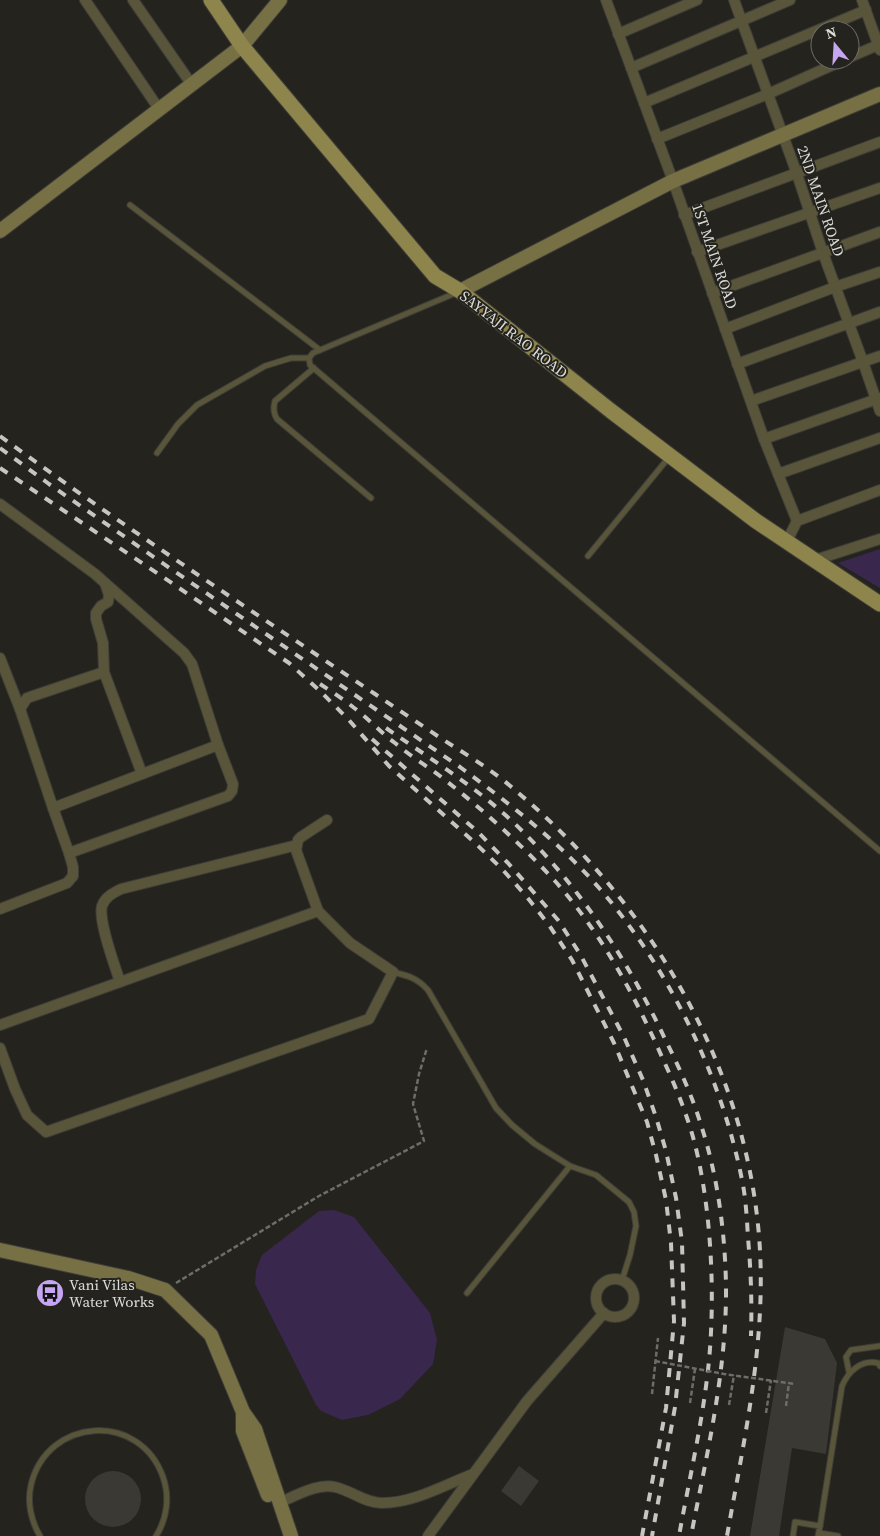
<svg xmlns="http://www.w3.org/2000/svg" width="880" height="1536" font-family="'Source Serif 4',serif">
<rect width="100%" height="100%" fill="#24231e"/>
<g fill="#39274e">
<polygon points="880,549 880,588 838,563"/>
<polygon points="334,1210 354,1217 430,1313 437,1340 433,1364 400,1399 368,1415 342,1420 321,1411 316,1405 255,1284 256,1270 262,1255 319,1211"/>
</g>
<g fill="#3a3933">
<polygon points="785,1327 825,1339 837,1363 826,1454 792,1448 779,1536 750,1536"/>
<polygon points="519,1466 539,1481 521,1506 501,1491"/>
<circle cx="113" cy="1499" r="28"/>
</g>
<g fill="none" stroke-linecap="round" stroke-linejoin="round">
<defs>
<g id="lane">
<polyline points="130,205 320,350"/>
<polyline points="309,358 310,365 880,851"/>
<path d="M314,368l-39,33c-2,7 -2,12 2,18l94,79"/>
<polyline points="157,453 178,424 197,405 265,366 291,358 309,358 313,353 458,292"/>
<polyline points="588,556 670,456"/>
<path d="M393,972c16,4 24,6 35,18l68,118 16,17 23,19 35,22 26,9 33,27 5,10 2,14 -6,29 -8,25"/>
<polyline points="467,1293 570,1166"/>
<polyline points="849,1372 846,1357 851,1350 880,1346"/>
<path d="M820,1526l22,-140c6,-14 19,-27 36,-23l2,3"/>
<polyline points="819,1533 838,1536"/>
<path d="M40,1536c-9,-15 -13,-34 -9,-51 16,-68 109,-74 132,-8 7,20 4,42 -7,59"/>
<polyline points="793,1536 795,1522 820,1526 818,1536"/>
</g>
<g id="street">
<polyline points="85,0 159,109"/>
<polyline points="133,0 192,85"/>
<polyline points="606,0 673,181 764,439 797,521"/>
<polyline points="734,0 797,174 823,253 863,362 880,411"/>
<polyline points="862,0 880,50"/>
<polyline points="618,34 697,0"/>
<polyline points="850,57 878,45"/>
<polyline points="631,68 790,0"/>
<polyline points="644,103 866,10"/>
<polyline points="657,139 768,94 844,60"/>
<polyline points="684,215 880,142"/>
<polyline points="697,252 880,188"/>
<polyline points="712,293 880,232"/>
<polyline points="725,329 835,287 880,272"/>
<polyline points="737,364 880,312"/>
<polyline points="751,401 880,356"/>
<polyline points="764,439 880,398"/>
<polyline points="778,474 880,438"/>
<polyline points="0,504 95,574 184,653 192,664 218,745 233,784 232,791 228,796 69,853"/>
<polyline points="787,541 797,521 880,490"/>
<polyline points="815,560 880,539"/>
<polyline points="105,583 109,595 108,602 101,606 96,613 96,619 103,643 104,672 142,774"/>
<polyline points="0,658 20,709"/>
<polyline points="53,808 218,745"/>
<polyline points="0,909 67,883 73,876 73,867 69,853 53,808 20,709 27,698 104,672"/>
<path d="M120,982c-5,-16 -22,-61 -18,-76 3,-9 11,-13 19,-17l176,-44"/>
<polyline points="0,1025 318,911"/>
<polyline points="0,1048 15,1089 27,1115 46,1132 369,1019 393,972 350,943 318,911 296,850 298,840 301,837 327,820"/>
<circle cx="615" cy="1298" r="19"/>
<path d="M280,1502c16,-6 37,-19 55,-15 17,4 30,16 47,16 32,0 62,-18 91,-29"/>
<polyline points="428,1536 527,1401 604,1313"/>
</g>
<g id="secondary">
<polyline points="0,231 242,46 280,0"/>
<polyline points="460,291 673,181 880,94"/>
<polyline points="0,1250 128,1278 165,1290 211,1335 243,1412 255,1429 291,1536"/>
<polyline points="243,1412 243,1431 268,1495"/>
</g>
<polyline id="primary" points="211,0 242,46 435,276 460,291 611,411 756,521 880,604"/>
</defs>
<use href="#lane" stroke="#3e3d38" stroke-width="7"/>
<use href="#street" stroke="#3e3d38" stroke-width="12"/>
<use href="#secondary" stroke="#3e3d38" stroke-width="16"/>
<use href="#primary" stroke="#3e3d38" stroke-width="17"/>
<g stroke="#6d6d69" stroke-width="2.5" stroke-dasharray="5 2.5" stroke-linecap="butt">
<polyline points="176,1283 319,1196 424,1141 413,1104 419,1074 427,1048"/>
<polyline points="652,1394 658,1338"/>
<polyline points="690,1403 695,1369"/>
<polyline points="729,1405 734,1375"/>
<polyline points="786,1406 789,1383"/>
<polyline points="766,1413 771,1380"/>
</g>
<use href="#lane" stroke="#59553a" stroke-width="5"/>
<use href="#street" stroke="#59553a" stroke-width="10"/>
<use href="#secondary" stroke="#777045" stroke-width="14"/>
<use href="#primary" stroke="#8e854c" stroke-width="15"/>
<g stroke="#c5c5c2" stroke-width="4" stroke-dasharray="9 9" stroke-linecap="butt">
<path d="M0,436c102,75 207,145 311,215 43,29 85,57 128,86 26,17 54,33 77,54 129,108 225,265 242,434 11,105 -13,209 -31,311"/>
<path d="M0,448l49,36 109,76 302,207c50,37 99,75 140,122 70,81 123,190 143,296 3,17 4,35 5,53 3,33 4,65 3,98"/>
<polyline points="0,468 163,577 289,663 320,691 348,719 389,766 473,841 502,869 527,897 549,925 572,960 614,1043 647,1122 656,1155 666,1200 671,1243 674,1321 666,1408 642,1536"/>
<path d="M320,684c11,7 23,15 33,23 15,11 27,25 42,36 14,12 30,22 45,33 41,32 80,67 115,105 46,52 79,113 107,176 12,26 23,52 31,80 16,58 21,134 18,195 -3,68 -20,137 -32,204"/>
<path d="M386,728c43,30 89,58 128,95 65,62 114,137 152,218 14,28 27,57 36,87 16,50 23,105 24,157 1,85 -19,168 -35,251"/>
<polyline points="372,739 479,833 508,863 558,920 580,954 624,1037 643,1080 656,1117 666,1151 676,1198 682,1242 684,1323 675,1407 652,1536"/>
</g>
<polyline stroke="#6d6d69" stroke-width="2.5" stroke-dasharray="5 2.5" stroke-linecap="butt" points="655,1361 724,1374 795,1384"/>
</g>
<defs>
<symbol id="bus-disc" viewBox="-11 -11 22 22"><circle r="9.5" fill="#c6a6f0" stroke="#24231e"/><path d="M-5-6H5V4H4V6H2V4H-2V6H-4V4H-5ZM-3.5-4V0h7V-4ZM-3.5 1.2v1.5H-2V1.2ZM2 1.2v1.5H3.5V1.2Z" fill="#111"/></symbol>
</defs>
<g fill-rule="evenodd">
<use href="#bus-disc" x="34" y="1277" width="32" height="32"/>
</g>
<g text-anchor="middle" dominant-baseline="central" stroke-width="4" stroke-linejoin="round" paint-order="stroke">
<g font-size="15" fill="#dbdbd8" stroke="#24231e">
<text transform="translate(821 201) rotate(71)">2ND MAIN ROAD</text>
<text transform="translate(715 256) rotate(71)">1ST MAIN ROAD</text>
<text transform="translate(514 334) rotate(38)">SAYYAJI RAO ROAD</text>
</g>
<g font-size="15" fill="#dbdbd8" stroke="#24231e" text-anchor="start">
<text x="69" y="1284">Vani Vilas<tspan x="69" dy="17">Water Works</tspan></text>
</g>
</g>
<g transform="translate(835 45) rotate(342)"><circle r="24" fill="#24231e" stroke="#6d6d68"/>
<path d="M0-4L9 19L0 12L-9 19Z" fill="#c6a6f0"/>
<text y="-8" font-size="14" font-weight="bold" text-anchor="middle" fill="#dbdbd8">N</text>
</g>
</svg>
